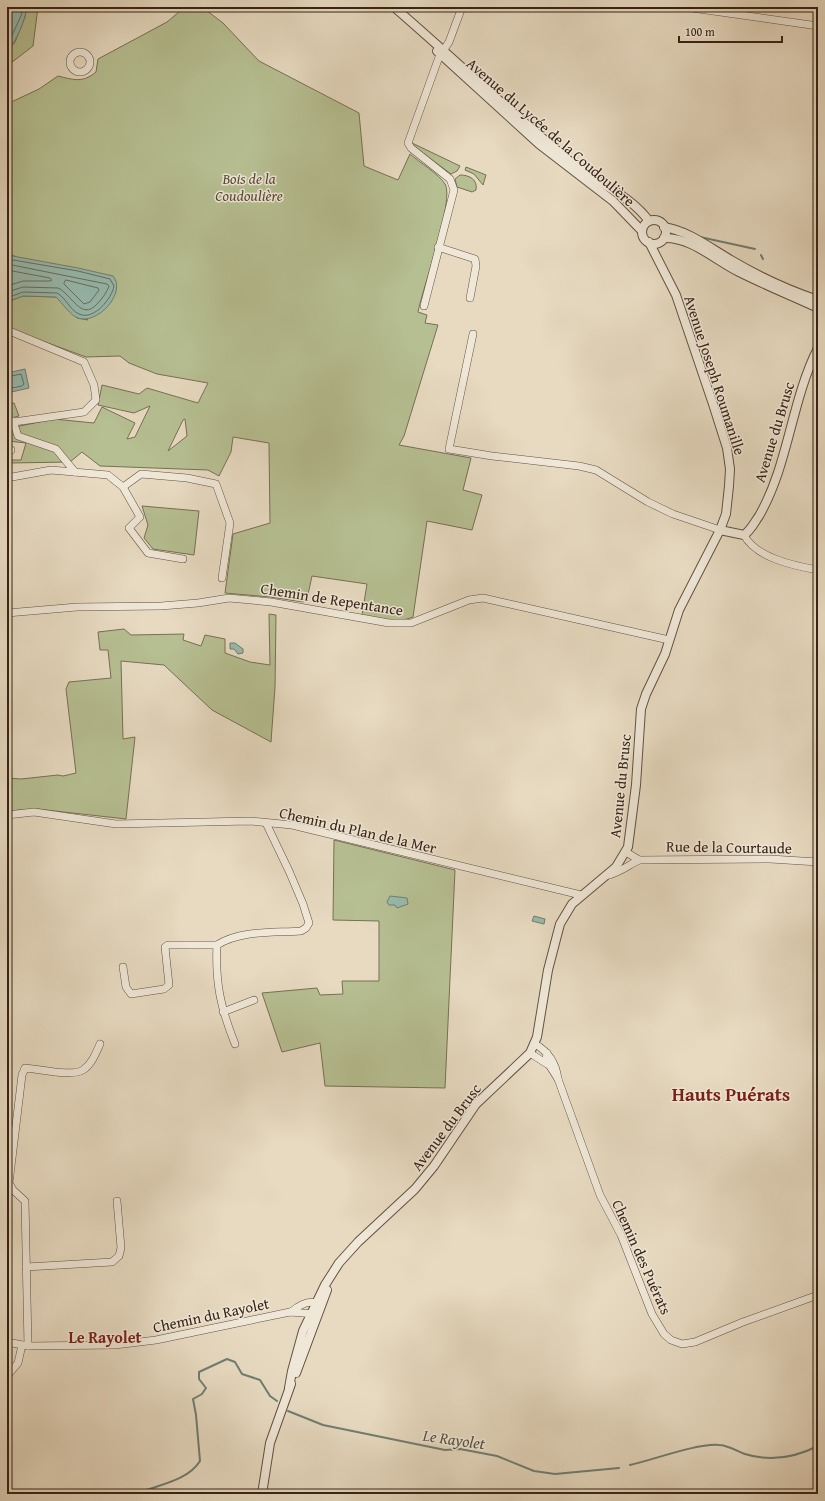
<svg xmlns="http://www.w3.org/2000/svg" width="825" height="1501" font-family="'Gentium Book Plus',serif">
<rect width="100%" height="100%" fill="#e7dac1"/>
<filter id="stains"><feTurbulence type="fractalNoise" baseFrequency=".005" numOctaves="4"/><feColorMatrix values="0 0 0 0 .2 0 0 0 0 .09 0 0 0 0 .02 0 0 0 .5 -.17"/></filter>
<radialGradient id="worn" r=".72"><stop offset=".6" stop-color="#630" stop-opacity="0"/><stop offset="1" stop-color="#630" stop-opacity=".3"/></radialGradient>
<g fill="#b6bf92" stroke="#767054" fill-rule="evenodd">
<polygon points="27,7 38,7 33,46 7,66 7,52 15,42 25,17"/>
<path d="M185,7h17l21,16 36,38 100,52 5,53 34,14 12,-26c9,8 29,20 35,30 10,15 -23,106 -27,128l9,3 -2,8 13,2 -34,111 -5,9 72,13 -8,32 19,5 -10,35 -45,-9 -14,96c-16,7 -34,1 -51,-2l5,-31 -55,-8 -5,23 -4,3 -33,-5 -45,-4 8,-59 37,-11 -1,-80 -36,-6 -2,15 -12,24 -11,-6 -108,-4 -18,-14 -12,10 -60,1 -1,15 -2,-1v-17h14l5,-17 -18,-2 2,-13 44,-9 40,4 8,-16 33,16 -8,16 8,-2 15,-31 -16,7 -36,-8 4,-20 37,9 8,-6 51,15 10,-20 -51,-9 -28,-11 -9,-7 -34,1 -79,-29v-26l16,-6 33,1 21,21 11,2 -73,-64 -8,-1v-151l32,-15 19,-13c16,4 25,7 38,-4l2,-13 69,-37zM185,419l2,17 -19,15 15,-31z"/>
<polygon points="412,143 460,166 457,171 451,174 412,145"/>
<polygon points="466,167 486,175 483,185 474,174 465,170"/>
<path d="M460,175c10,0 18,5 16,15l-4,2 -15,-5 -2,-8z"/>
<polygon points="14,403 19,416 7,419 7,404"/>
<polygon points="142,506 199,511 194,555 153,549 144,538 148,525"/>
<polygon points="269,614 276,615 275,687 271,742 212,710 164,665 121,661 123,739 135,737 126,819 37,809 7,811 7,778 21,779 58,775 63,776 76,773 66,689 69,682 111,678 108,650 100,650 98,632 124,629 131,635 184,634 183,640 201,646 205,635 225,639 225,653 250,662 270,665"/>
<polygon points="7,630 11,666 7,667"/>
<polygon points="334,840 455,870 445,1088 325,1086 320,1043 282,1052 262,993 317,988 320,995 343,994 342,981 379,981 379,921 333,920"/>
</g>
<g fill="#97bbaf" stroke="#707e71">
<path d="M7,7h20c-3,17 -10,32 -20,45z"/>
<path d="M7,255l71,13 35,8c14,16 -15,49 -35,42 -7,-2 -16,-15 -22,-21l-33,-1 -16,6z"/>
<polygon points="25,369 29,388 7,393 7,373"/>
<polygon points="230,643 235,643 243,649 243,653 238,654 234,649 230,649"/>
<polygon points="390,896 407,898 408,904 397,908 395,905 389,905 387,902"/>
<polygon points="534,916 545,919 544,924 532,921"/>
</g>
<g fill="none" stroke-linecap="round" stroke-linejoin="round">
<g stroke="#666e62" stroke-width="1">
<polyline points="7,46 21,16 23,7"/>
<path d="M7,259l71,12 32,8 4,7c-2,12 -20,35 -35,28 -9,-4 -13,-16 -22,-21l-34,-1 -16,6"/>
<path d="M7,264l100,20 2,2c-2,6 -7,13 -12,18 -16,18 -26,-11 -39,-16l-35,-1 -16,5"/>
<polyline points="7,270 50,278 52,280 50,281 23,281 7,286"/>
<polygon points="66,280 98,288 99,290 90,302 84,304 64,284"/>
<polyline points="7,377 21,374 24,384 22,386 7,389"/>
</g>
<g stroke="#707e71" stroke-width="2">
<polyline points="700,237 755,249"/>
<polyline points="761,255 763,259"/>
<polyline points="818,1404 815,1420 818,1426"/>
<polyline points="288,1411 323,1425 445,1450 460,1449 497,1456 534,1471 555,1474 619,1468"/>
<path d="M630,1465c23,-5 67,-22 89,-20 8,0 18,6 26,9 25,8 49,4 73,-8"/>
<path d="M142,1494l2,-3c19,-7 45,-12 56,-30l-4,-46 -3,-16 9,-5 4,-6 -7,-9v-7l28,-13 8,3 7,12 18,6 10,16 7,5"/>
</g>
<defs>
<g id="minor">
<polyline points="685,7 818,26"/>
<circle cx="80" cy="62" r="10"/>
<polyline points="438,247 475,259 476,266 470,298"/>
<polyline points="424,306 454,190 450,179 411,148 408,143 439,57 449,42 462,7"/>
<polyline points="7,330 84,362 94,385 96,400 84,412 7,423"/>
<polyline points="473,334 449,449 492,456 579,466 596,470 648,502 673,514 720,530"/>
<polyline points="13,421 18,436 56,449 75,472"/>
<polyline points="7,450 11,450"/>
<polyline points="12,477 51,470 108,475 123,487 140,517 129,528 148,553 183,559"/>
<polyline points="123,487 141,474 187,478 216,484 230,523 222,578"/>
<path d="M744,535c12,23 51,31 74,35"/>
<polyline points="7,613 77,607 161,606 198,603 229,598 271,602 389,623 411,623 469,600 483,598 669,640"/>
<polyline points="7,815 34,812 116,824 250,821 292,825 581,895"/>
<polyline points="626,852 639,860"/>
<path d="M609,875c11,-3 20,-10 30,-15l131,-1 48,3"/>
<polyline points="123,967 126,987 131,994 164,989 169,985 165,947 168,945 217,945"/>
<polyline points="223,1012 254,1000"/>
<path d="M235,1044c-14,-35 -20,-61 -18,-99 24,-15 57,-12 84,-14l5,-3 3,-5 -6,-19 -14,-33 -23,-48"/>
<path d="M535,1044c14,8 21,19 23,35l-12,-19 1,-7"/>
<polyline points="530,1053 547,1064"/>
<polyline points="558,1079 600,1195 621,1235 652,1314 664,1334 671,1340 682,1344 695,1342 743,1322 818,1295"/>
<polyline points="26,1267 112,1262 119,1256 121,1248 117,1201"/>
<path d="M291,1312c6,-5 16,-12 24,-9l2,6"/>
<polyline points="7,1342 28,1346 115,1345 156,1340 290,1312 315,1314 316,1312"/>
<path d="M28,1346l-3,-145 -12,-11 -4,-7 13,-108 3,-7c15,1 47,9 58,2 9,-6 13,-17 17,-26"/>
<polyline points="7,1376 18,1363 22,1345"/>
</g>
<g id="tertiary">
<path d="M394,7c60,52 117,106 178,156 26,21 57,31 77,58"/>
<polyline points="437,51 539,144 613,201 642,231"/>
<circle cx="654" cy="232" r="12"/>
<path d="M664,227c25,4 46,21 67,33 27,16 57,30 87,40"/>
<path d="M664,238c27,-1 51,22 75,34 26,13 53,24 79,36"/>
<path d="M720,530l24,5c7,-5 10,-12 15,-19 30,-52 32,-115 59,-168"/>
<polyline points="296,1373 327,1290"/>
<polyline points="289,1388 292,1371 303,1331 325,1285 339,1263 358,1242 415,1189 434,1166 476,1104 530,1053 537,1037 548,970 560,924 572,904 616,867 628,847 636,785 641,709 646,694 665,654 679,610 720,530 726,514 729,486 730,469 727,448 713,404 676,295 649,242"/>
<polyline points="262,1494 270,1443 291,1384"/>
</g>
</defs>
<use href="#minor" stroke="#625040" stroke-width="8"/>
<use href="#tertiary" stroke="#625040" stroke-width="10"/>
<use href="#minor" stroke="#efe7d7" stroke-width="7"/>
<use href="#tertiary" stroke="#efe7d7" stroke-width="8"/>
</g>
<g text-anchor="middle" dominant-baseline="central" stroke-width="3" stroke-linejoin="round" paint-order="stroke">
<g font-size="15" fill="#362215" stroke="#efe7d7">
<text transform="translate(551 132) rotate(41)">Avenue du Lycée de la Coudoulière</text>
<text transform="translate(715 375) rotate(72)">Avenue Joseph Roumanille</text>
<text transform="translate(774 432) rotate(-73)">Avenue du Brusc</text>
<text transform="translate(332 599) rotate(9)">Chemin de Repentance</text>
<text transform="translate(620 786) rotate(-84)">Avenue du Brusc</text>
<text transform="translate(358 830) rotate(13)">Chemin du Plan de la Mer</text>
<text transform="translate(729 847) rotate(1)">Rue de la Courtaude</text>
<text transform="translate(446 1127) rotate(-53)">Avenue du Brusc</text>
<text transform="translate(642 1257) rotate(66)">Chemin des Puérats</text>
<text transform="translate(211 1315) rotate(-12)">Chemin du Rayolet</text>
</g>
<g font-size="15" font-style="italic" fill="#564934" stroke="#efe7d7">
<text x="249" y="178">Bois de la<tspan x="249" dy="17">Coudoulière</tspan></text>
</g>
<g font-size="16" font-weight="bold" fill="#7a1f14" stroke="#efe7d7">
<text x="105" y="1337">Le Rayolet</text>
</g>
<g font-size="16" font-style="italic" fill="#535043" stroke="#efe7d7">
<text transform="translate(454 1439) rotate(8)">Le Rayolet</text>
</g>
<g font-size="19" font-weight="bold" fill="#7a1f14" stroke="#efe7d7">
<text x="731" y="1094">Hauts Puérats</text>
</g>
</g>
<rect width="825" height="1501" fill="none" stroke="#e7dac1" stroke-width="24"/>
<rect x="8" y="8" width="809" height="1485" fill="none" stroke="#362215" stroke-width="2"/>
<rect x="12" y="12" width="801" height="1477" fill="none" stroke="#362215"/>
<path d="M679 36v6h103v-6" fill="none" stroke="#362215" stroke-width="2"/>
<text x="685" y="36" font-size="12" fill="#362215" stroke="#efe7d7" stroke-width="3" paint-order="stroke">100 m</text>
<rect width="100%" height="100%" filter="url(#stains)"/>
<rect width="100%" height="100%" fill="url(#worn)"/>
</svg>
